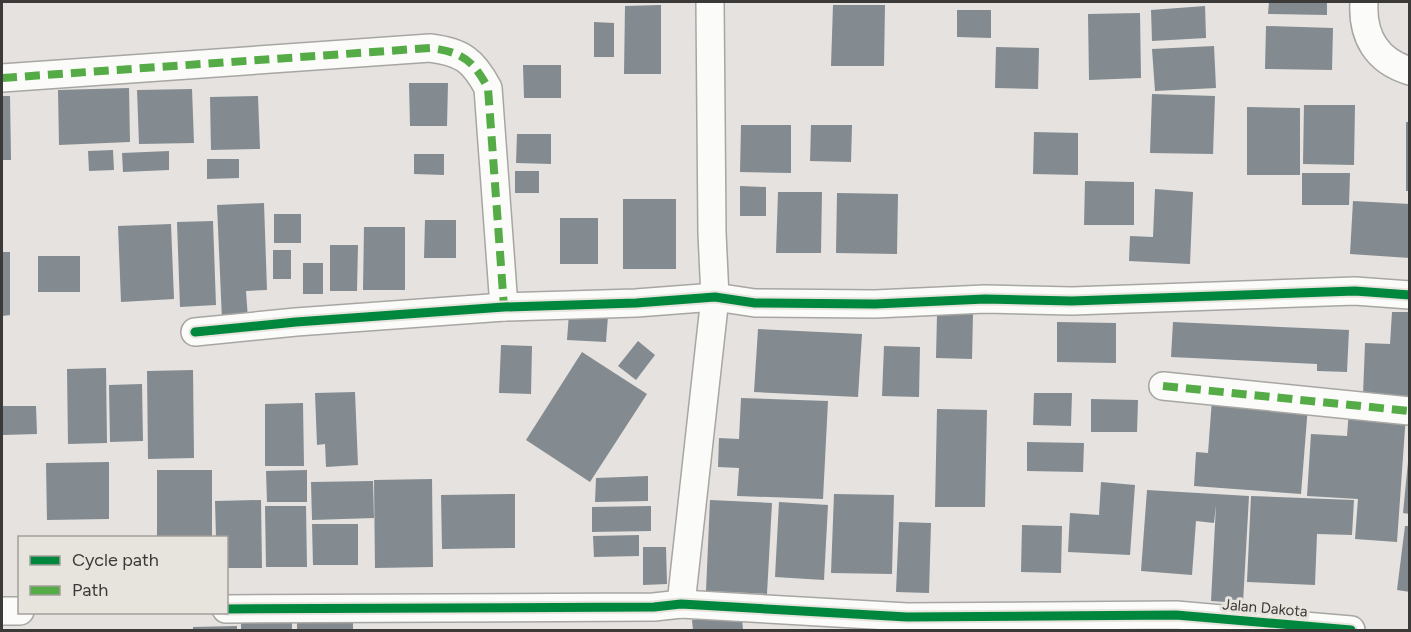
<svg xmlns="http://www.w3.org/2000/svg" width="1411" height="632" font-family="Figtree,sans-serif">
<rect width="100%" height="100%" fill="#e5e2df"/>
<g fill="#838b91">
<polygon points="1269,2 1327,2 1327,15 1268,14"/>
<polygon points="661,5 661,74 624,74 625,6"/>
<polygon points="833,5 885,5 884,66 831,66"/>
<polygon points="1205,6 1206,38 1152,41 1151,10"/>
<polygon points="957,10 991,10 991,38 957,37"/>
<polygon points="1140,13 1141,78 1089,80 1088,14"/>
<polygon points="594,22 614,23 614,57 594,57"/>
<polygon points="1266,26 1333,28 1332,70 1265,69"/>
<polygon points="1214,46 1216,88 1155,91 1152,49"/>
<polygon points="996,47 1039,48 1038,89 995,88"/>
<polygon points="523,65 561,65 561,98 524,98"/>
<polygon points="409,83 448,83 447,126 410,126"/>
<polygon points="129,88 130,142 59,145 58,90"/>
<polygon points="192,89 194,143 139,144 137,90"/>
<polygon points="1152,94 1215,96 1213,154 1150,153"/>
<polygon points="2,96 10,96 11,160 2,160"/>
<polygon points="258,96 260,149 211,150 210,97"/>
<polygon points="1304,105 1355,105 1354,165 1303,164"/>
<polygon points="1247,107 1300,108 1300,175 1247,175"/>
<rect x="1406" y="122" width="4" height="69"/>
<polygon points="741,125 791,125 791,173 740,172"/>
<polygon points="811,125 852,125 851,162 810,161"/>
<polygon points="1034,132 1078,133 1078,175 1033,174"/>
<polygon points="517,134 551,134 551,164 516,163"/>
<polygon points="113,150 114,170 89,171 88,151"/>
<polygon points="169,151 169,170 123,172 122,153"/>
<polygon points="414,154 444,154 444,175 414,174"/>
<polygon points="207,159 239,159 239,178 207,179"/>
<rect x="515" y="171" width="24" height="22"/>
<polygon points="1302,173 1350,173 1349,205 1302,205"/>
<polygon points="1085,181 1134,182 1134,225 1084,225"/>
<polygon points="740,186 766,187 766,216 740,216"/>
<polygon points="1155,189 1193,192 1190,264 1129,261 1130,236 1153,237"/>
<polygon points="778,192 822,192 821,253 776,253"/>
<polygon points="837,193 898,194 897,254 836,253"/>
<rect x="623" y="199" width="53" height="70"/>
<polygon points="1353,201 1410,204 1410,258 1350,254"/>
<polygon points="264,203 267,290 246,291 248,319 222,320 217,205"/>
<rect x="274" y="214" width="27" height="29"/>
<rect x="560" y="218" width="38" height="46"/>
<polygon points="425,220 456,220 456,258 424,258"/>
<polygon points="213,221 216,305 180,307 177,222"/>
<polygon points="171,224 174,299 121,302 118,226"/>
<polygon points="364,227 405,227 405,290 363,290"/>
<polygon points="330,245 358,245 357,291 330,291"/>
<rect x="273" y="250" width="18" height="29"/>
<polygon points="2,252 10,252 10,315 2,316"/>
<rect x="38" y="256" width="42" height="36"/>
<rect x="303" y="263" width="20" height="31"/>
<polygon points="1392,312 1410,312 1410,396 1363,395 1365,343 1390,344"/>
<polygon points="569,313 608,316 606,342 567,340"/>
<polygon points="937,314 973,314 972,359 936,358"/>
<polygon points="1057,322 1116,323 1116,363 1057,362"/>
<polygon points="1173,322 1349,330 1347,372 1317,371 1317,364 1171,357"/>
<polygon points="758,329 862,334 858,397 754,392"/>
<polygon points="638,341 655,355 636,380 618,366"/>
<polygon points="501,345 532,346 531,394 499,393"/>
<polygon points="884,346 920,347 919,397 882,396"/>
<polygon points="582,352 647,394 590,482 526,440"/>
<polygon points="106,368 107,443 68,444 67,369"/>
<polygon points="193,370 194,458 148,459 147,371"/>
<polygon points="142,384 143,441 110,442 109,385"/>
<polygon points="355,392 358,465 326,467 325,444 317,445 315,393"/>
<polygon points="1034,393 1072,393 1071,426 1033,425"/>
<polygon points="741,398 828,401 823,499 737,496 739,468 718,467 719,438 739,439"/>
<polygon points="1091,399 1138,400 1137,432 1091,432"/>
<polygon points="1212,399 1308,406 1301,494 1194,486 1196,452 1208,453"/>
<polygon points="303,403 304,466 265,466 265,404"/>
<polygon points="2,406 36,406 37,434 3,435"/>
<polygon points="937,409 987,410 985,507 935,507"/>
<polygon points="1349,410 1406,414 1397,542 1355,539 1358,499 1307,496 1311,434 1347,436"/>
<polygon points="1027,442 1084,443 1083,472 1027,471"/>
<polygon points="109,462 109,519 47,520 46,463"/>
<polygon points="1408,462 1410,462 1410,514 1403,513"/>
<rect x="157" y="470" width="55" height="68"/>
<polygon points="307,470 307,502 267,502 266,471"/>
<polygon points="648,476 648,501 595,502 596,478"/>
<polygon points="432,479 433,567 375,568 374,480"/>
<polygon points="373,481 374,518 312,520 311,482"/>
<polygon points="1101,482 1135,485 1130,555 1068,552 1070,513 1099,515"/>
<polygon points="1147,490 1249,496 1243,603 1211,601 1216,505 1214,523 1196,521 1192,575 1141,571"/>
<polygon points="515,494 515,548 442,549 441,495"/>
<polygon points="834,494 894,495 892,574 831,573"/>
<polygon points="1251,496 1354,500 1352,535 1317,534 1315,585 1247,582"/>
<polygon points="261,500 262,568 226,568 226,538 216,538 215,501"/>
<polygon points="710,500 772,503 767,594 706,591"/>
<polygon points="779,502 828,505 824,580 775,577"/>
<polygon points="265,506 306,506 307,567 266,567"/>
<polygon points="651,506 651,531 592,532 592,507"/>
<polygon points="899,522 931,523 929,593 896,592"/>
<polygon points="312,524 358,524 358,565 313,565"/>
<polygon points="1022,525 1062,526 1061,573 1021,572"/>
<polygon points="1405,526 1410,526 1410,592 1397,590"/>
<polygon points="639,535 639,556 594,557 593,536"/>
<polygon points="643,547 666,547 667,584 643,585"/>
<polygon points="353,618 353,630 297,630 297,621"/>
<polygon points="742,618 743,630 693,630 692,620"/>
<polygon points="292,621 292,630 241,630 241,623"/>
<polygon points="237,626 237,630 193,630 193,627"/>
</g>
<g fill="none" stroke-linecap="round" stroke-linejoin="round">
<defs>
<g id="minor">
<path d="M1364,2c-2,34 12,59 46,69"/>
<path d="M2,78l428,-30c32,4 43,12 58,40l16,219"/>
<polyline points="195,332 296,322 504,307 636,303 715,297 755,303 875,304 985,299 1072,301 1355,291 1410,295"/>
<polyline points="1163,386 1410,411"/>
<polyline points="681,604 715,297 712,233 710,2"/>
<polyline points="226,609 654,607 681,604 907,617 1176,615 1351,630"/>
<polyline points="2,611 20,611"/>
</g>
</defs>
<use href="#minor" stroke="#a7a6a3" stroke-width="30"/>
<use href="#minor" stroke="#fbfbfa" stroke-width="27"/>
<g stroke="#55ac46" stroke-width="8" stroke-dasharray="15 8" stroke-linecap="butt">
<path d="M2,78l428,-30c32,4 43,12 58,40l16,219"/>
<polyline points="1163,386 1410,411"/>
</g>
<defs>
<g id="cycleway">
<polyline points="195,332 296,322 504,307 636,303 715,297 755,303 875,304 985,299 1072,301 1355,291 1410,295"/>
<polyline points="226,609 654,607 681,604 907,617 1176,615 1351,630"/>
</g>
</defs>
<use href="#cycleway" stroke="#e7e3dd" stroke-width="13"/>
<use href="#cycleway" stroke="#00873e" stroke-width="9"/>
</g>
<g text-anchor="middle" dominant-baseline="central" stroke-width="6" stroke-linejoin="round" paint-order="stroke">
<g font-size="15" fill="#3c3a38" stroke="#e7e3dd">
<text transform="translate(1265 608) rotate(5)">Jalan Dakota</text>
</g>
</g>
<rect width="1411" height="632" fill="none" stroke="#3c3a38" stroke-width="6"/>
<rect x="18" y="536" width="210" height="78" fill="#e7e3dd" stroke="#a39f9b" stroke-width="1.5"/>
<rect x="30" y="556" width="30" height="9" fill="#00873e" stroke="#a39f9b" stroke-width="1.5"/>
<text x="72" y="566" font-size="18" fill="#3c3a38">Cycle path</text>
<rect x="30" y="586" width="30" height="9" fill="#55ac46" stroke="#a39f9b" stroke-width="1.5"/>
<text x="72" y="596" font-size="18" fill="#3c3a38">Path</text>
</svg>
